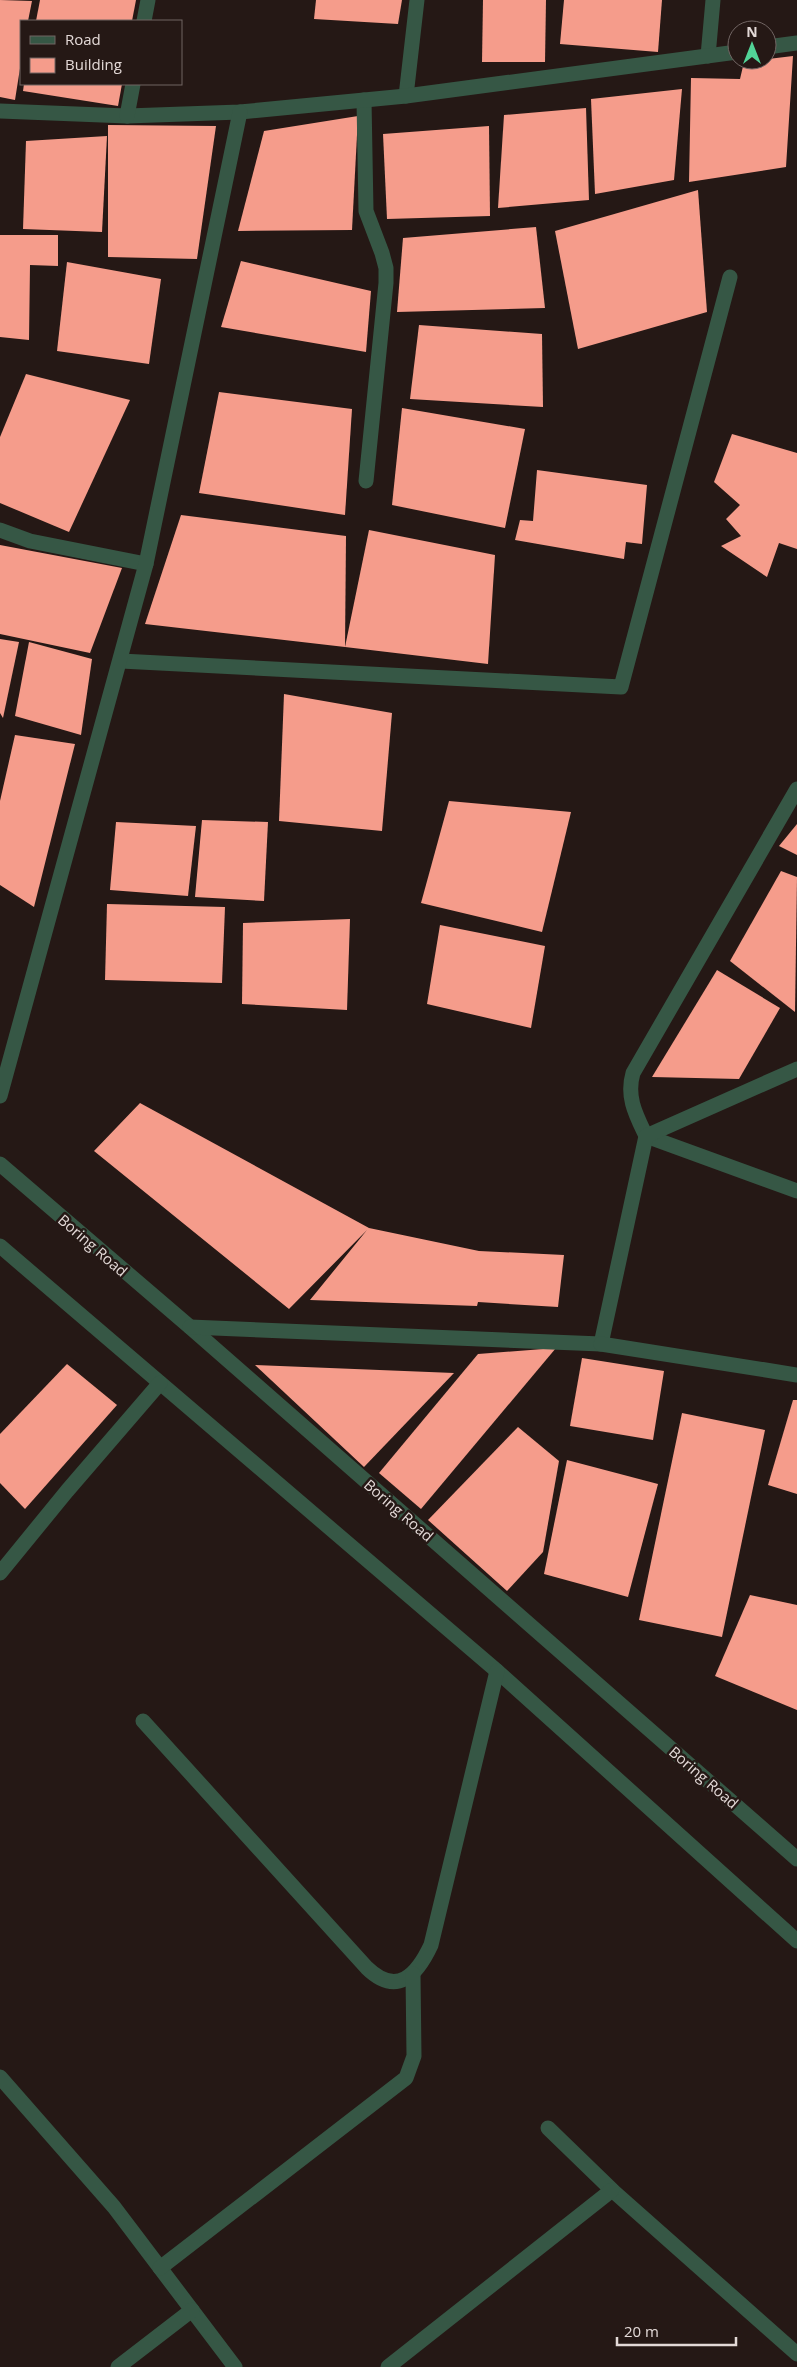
<svg xmlns="http://www.w3.org/2000/svg" width="797" height="2367" font-family="'Open Sans',sans-serif">
<rect width="100%" height="100%" fill="#251815"/>
<g fill="#f59c8b">
<polygon points="0,0 32,1 28,21 21,21 21,62 15,100 0,97"/>
<polygon points="40,0 136,0 132,21 36,21"/>
<polygon points="316,0 402,0 398,24 314,19"/>
<polygon points="483,0 546,0 545,62 482,62"/>
<polygon points="564,0 662,0 658,52 560,44"/>
<polygon points="793,56 786,167 689,182 691,78 740,79 744,62"/>
<polygon points="24,84 122,84 118,106 23,91"/>
<polygon points="682,89 674,180 595,194 591,99"/>
<polygon points="586,108 589,200 498,208 504,115"/>
<polygon points="358,116 352,230 238,231 264,131"/>
<polygon points="108,125 216,126 197,259 108,257"/>
<polygon points="489,126 490,216 387,219 383,134"/>
<polygon points="107,136 102,232 23,229 26,141"/>
<polygon points="698,190 707,312 578,349 555,231"/>
<polygon points="536,227 545,308 397,312 403,238"/>
<polygon points="0,235 58,235 58,266 30,265 29,340 0,337"/>
<polygon points="241,261 371,291 366,352 221,327"/>
<polygon points="67,262 161,279 149,364 57,351"/>
<polygon points="419,325 542,334 543,407 410,399"/>
<polygon points="26,374 130,400 69,532 0,503 0,437"/>
<polygon points="219,392 352,409 345,515 199,493"/>
<polygon points="402,408 525,429 505,528 392,505"/>
<polygon points="732,434 797,453 797,549 779,543 767,577 721,546 741,536 726,519 740,505 714,482"/>
<polygon points="537,470 647,485 642,544 626,542 624,559 515,540 520,520 533,521"/>
<polygon points="181,515 346,536 345,647 145,624"/>
<polygon points="369,530 495,555 488,664 345,647"/>
<polygon points="0,545 122,568 90,653 0,634"/>
<polygon points="0,639 19,642 3,718 0,713"/>
<polygon points="29,642 92,659 81,735 15,716"/>
<polygon points="284,694 392,713 382,831 279,821"/>
<polygon points="15,735 75,744 34,907 0,885 0,801"/>
<polygon points="449,801 571,812 542,932 421,903"/>
<polygon points="202,820 268,822 264,901 195,897"/>
<polygon points="116,822 196,826 188,896 110,890"/>
<polygon points="797,824 797,855 779,846"/>
<polygon points="781,871 797,877 795,1012 730,961"/>
<polygon points="107,904 225,907 222,983 105,980"/>
<polygon points="350,919 347,1010 242,1004 243,923"/>
<polygon points="440,925 545,946 531,1028 427,1004"/>
<polygon points="717,970 780,1008 739,1079 652,1077"/>
<polygon points="140,1103 369,1228 479,1251 564,1255 558,1307 478,1302 477,1306 310,1300 367,1230 289,1309 94,1151"/>
<polygon points="556,1348 421,1509 379,1473 478,1354"/>
<polygon points="582,1358 664,1371 653,1440 570,1426"/>
<polygon points="67,1364 117,1405 25,1509 0,1483 0,1434"/>
<polygon points="255,1365 454,1373 364,1467"/>
<polygon points="793,1400 797,1400 797,1494 768,1485"/>
<polygon points="682,1413 765,1430 722,1637 639,1620"/>
<polygon points="518,1427 559,1461 543,1552 507,1591 428,1520"/>
<polygon points="567,1460 658,1484 628,1597 544,1574"/>
<polygon points="750,1595 797,1605 797,1710 715,1676"/>
</g>
<g fill="none" stroke-linecap="round" stroke-linejoin="round">
<g stroke="#365745" stroke-width="15">
<polyline points="144,21 148,0"/>
<polyline points="767,47 797,43"/>
<polyline points="708,56 713,0"/>
<polyline points="406,96 417,0"/>
<polyline points="364,100 366,211 382,253 386,268 386,283 366,481"/>
<polyline points="0,111 127,116 240,112 406,96 737,52"/>
<polyline points="127,116 133,84"/>
<polyline points="0,530 30,541 146,564"/>
<polyline points="121,661 621,687 730,277"/>
<path d="M797,789l-164,284c-7,24 3,42 13,63l151,55"/>
<polyline points="0,1096 146,564 240,112"/>
<polyline points="0,1164 190,1327 797,1859"/>
<polyline points="0,1246 497,1671 797,1941"/>
<polyline points="190,1327 601,1344 646,1136 797,1069"/>
<polyline points="601,1344 797,1375"/>
<polyline points="0,1573 67,1491 160,1383"/>
<path d="M143,1721l224,247c30,29 50,7 64,-23l66,-274"/>
<polyline points="0,2077 114,2207 235,2367"/>
<polyline points="548,2128 612,2190 797,2354"/>
<polyline points="160,2268 406,2078 414,2056 413,1974"/>
<polyline points="118,2367 192,2310"/>
<polyline points="388,2367 612,2190"/>
</g>
</g>
<g text-anchor="middle" dominant-baseline="central" stroke-width="5" stroke-linejoin="round" paint-order="stroke">
<g font-size="15" fill="#e3d9d7" stroke="#251815">
<text transform="translate(93 1245) rotate(41)">Boring Road</text>
<text transform="translate(399 1510) rotate(41)">Boring Road</text>
<text transform="translate(704 1777) rotate(41)">Boring Road</text>
</g>
</g>
<rect x="20" y="20" width="162" height="65" fill="#251815" stroke="#716563"/>
<rect x="30" y="36" width="25" height="8" fill="#365745" stroke="#716563"/>
<text x="65" y="45" font-size="15" fill="#e3d9d7">Road</text>
<rect x="30" y="58" width="25" height="15" fill="#f59c8b" stroke="#716563"/>
<text x="65" y="70" font-size="15" fill="#e3d9d7">Building</text>
<g transform="translate(752 45)"><circle r="24" fill="#251815" stroke="#716563"/>
<path d="M0-4L9 19L0 12L-9 19Z" fill="#52d397"/>
<text y="-8" font-size="14" font-weight="bold" text-anchor="middle" fill="#e3d9d7">N</text>
</g>
<path d="M617 2337v8h119v-8" fill="none" stroke="#e3d9d7" stroke-width="2.5"/>
<text x="624" y="2337" font-size="15" fill="#e3d9d7" stroke="#251815" stroke-width="4" paint-order="stroke">20 m</text>
</svg>
